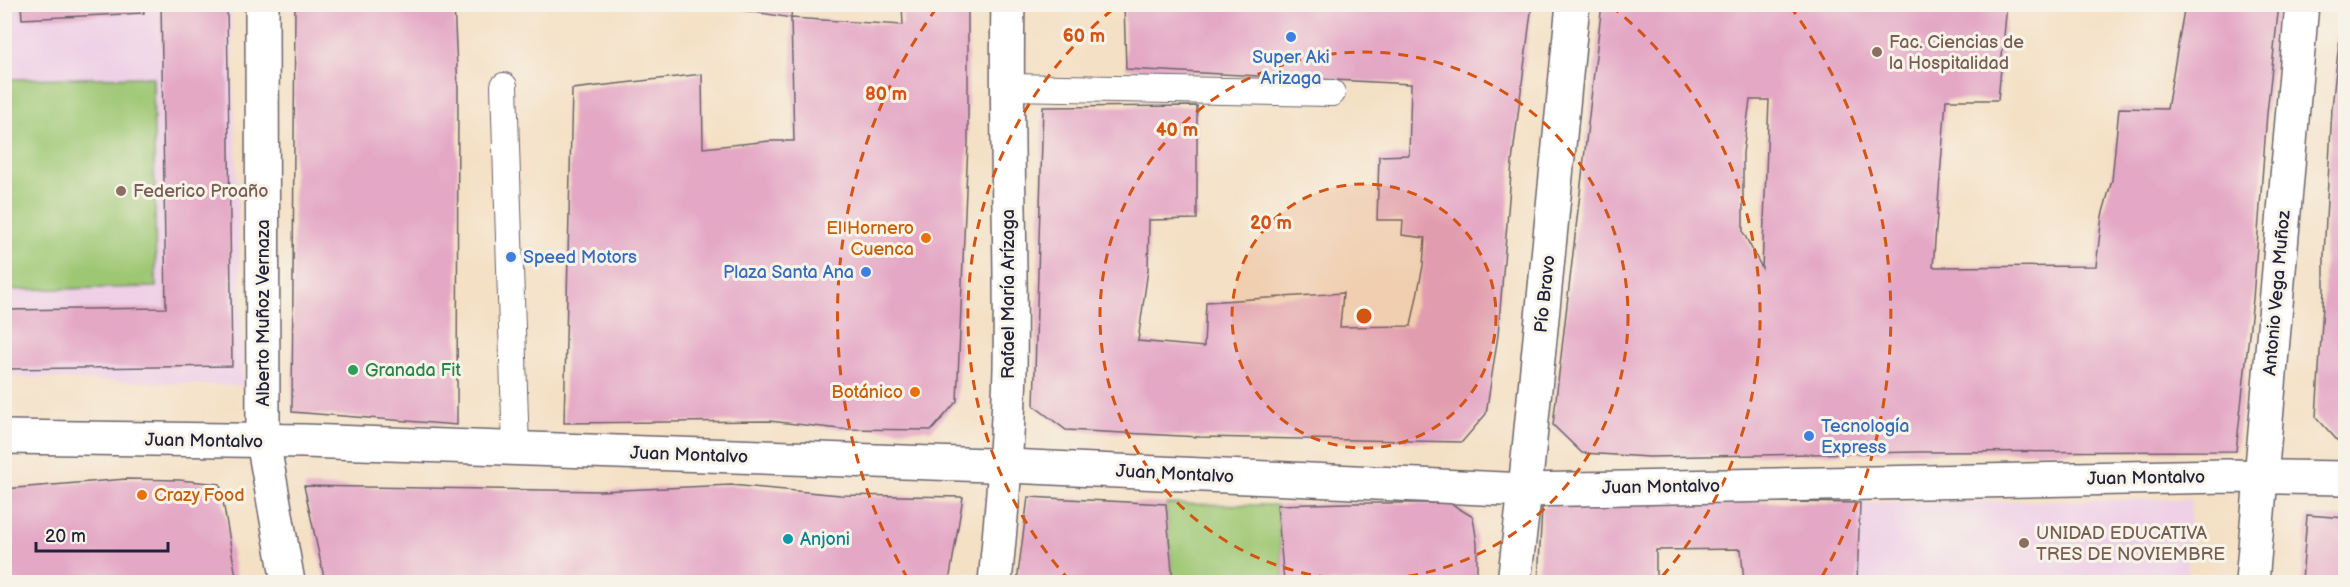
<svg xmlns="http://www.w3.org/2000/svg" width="2350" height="587" font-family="'Balsamiq Sans',sans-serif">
<rect width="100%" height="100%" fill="#f7f3e8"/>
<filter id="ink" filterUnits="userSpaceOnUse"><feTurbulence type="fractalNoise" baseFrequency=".0167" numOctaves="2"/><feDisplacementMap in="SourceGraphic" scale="12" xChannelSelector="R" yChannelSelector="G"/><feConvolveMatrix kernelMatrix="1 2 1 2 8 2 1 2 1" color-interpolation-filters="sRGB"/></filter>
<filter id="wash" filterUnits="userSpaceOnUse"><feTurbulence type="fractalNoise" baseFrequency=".008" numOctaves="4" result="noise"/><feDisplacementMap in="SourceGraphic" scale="24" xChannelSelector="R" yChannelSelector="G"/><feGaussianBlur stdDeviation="1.35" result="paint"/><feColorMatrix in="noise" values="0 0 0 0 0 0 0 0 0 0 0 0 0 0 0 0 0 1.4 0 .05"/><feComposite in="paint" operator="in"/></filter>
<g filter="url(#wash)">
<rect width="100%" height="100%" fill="#f4e0c5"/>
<g fill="#efd0e7">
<polygon points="5,5 231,5 244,386 5,377"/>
<polygon points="2191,499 2187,582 1857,582 1860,503"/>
</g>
<g fill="#9ec773" stroke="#607457" stroke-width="1.5">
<polygon points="153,77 156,287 5,290 5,79"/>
<polygon points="1166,504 1277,505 1284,582 1173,582"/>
</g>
<g id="blocks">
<g fill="#e4a7c5" fill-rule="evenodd">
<polygon points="21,4 143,4 144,13 22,19"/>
<polygon points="161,4 227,4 232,366 4,369 4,310 166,308"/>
<polygon points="295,4 454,4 458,90 457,425 292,412"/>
<polygon points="724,4 792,4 791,18 724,7"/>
<polygon points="902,4 968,4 968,143 957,401 932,430 840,429 769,421 564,423 572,89 702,74 703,148 770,141 794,141 791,18 903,25"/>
<polygon points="1124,4 1532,4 1512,162 1498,335 1486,414 1462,442 1200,437 1066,430 1034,406 1043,107 1197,106 1197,219 1149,220 1148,270 1138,341 1204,347 1206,302 1343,293 1340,327 1411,326 1423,266 1425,238 1402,235 1403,220 1377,220 1379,156 1409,155 1411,84 1126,69"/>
<path d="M1602,4h405l-9,96h-52l-13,167 163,-1 6,-50 10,-36 7,-72 48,1 18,-105h94l-12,109 -14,186 -17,152 -318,1 -269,5 -67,-4 -29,-28zM1750,100h19l-7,168 -19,-36v-79z"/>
<polygon points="2343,4 2346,4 2346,450 2316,417 2324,290 2324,255 2332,108"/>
<polygon points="126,479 179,480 220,484 237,582 4,582 4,489"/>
<polygon points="731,485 840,495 963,497 949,582 325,582 304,486 600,491"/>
<polygon points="1028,497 1166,504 1173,582 1017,582"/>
<polygon points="1575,499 1860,503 1857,582 1744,582 1741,549 1656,550 1656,582 1538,582 1542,508"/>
<polygon points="1347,503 1450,503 1473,517 1477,544 1477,582 1284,582 1277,505"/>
<polygon points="2307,515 2346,518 2346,582 2302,582"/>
</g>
</g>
</g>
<g filter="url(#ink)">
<use href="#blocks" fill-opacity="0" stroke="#6c646b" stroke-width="1.5"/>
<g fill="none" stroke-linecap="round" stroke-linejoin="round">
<defs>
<g id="service">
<polyline points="504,86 516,449"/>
<polyline points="1006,87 1332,93"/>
</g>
<g id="minor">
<polyline points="262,4 263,441 288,582"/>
<polyline points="4,437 304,441 989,465 1525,490 2226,476 2346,478"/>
<path d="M995,582c7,-71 13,-141 15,-213 2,-121 -5,-243 -2,-365"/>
<polyline points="1514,582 1525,490 1573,4"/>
<polyline points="2252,582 2302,4"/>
</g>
</defs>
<use href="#service" stroke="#6c646b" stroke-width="28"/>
<use href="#minor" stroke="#6c646b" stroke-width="36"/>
<use href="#service" stroke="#fff" stroke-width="26"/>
<use href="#minor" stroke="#fff" stroke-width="33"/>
</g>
</g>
<circle cx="1364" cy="316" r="132" fill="#d45411" fill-opacity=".12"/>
<g fill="none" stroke="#d45411" stroke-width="3" stroke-dasharray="10 8">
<circle cx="1364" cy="316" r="132"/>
<circle cx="1364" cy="316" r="264"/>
<path d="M1070 581A396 396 0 0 1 1117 6M1611 6A396 396 0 0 1 1658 581"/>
<path d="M908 579A527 527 0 0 1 938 6M1790 6A527 527 0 0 1 1820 580"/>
</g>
<g fill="#3f7fe0" stroke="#f7f3e8" stroke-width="2">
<circle cx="1291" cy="37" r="6"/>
<circle cx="511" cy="257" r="6"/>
<circle cx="866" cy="272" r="6"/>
<circle cx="1809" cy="436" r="6"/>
</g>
<g fill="#8d6e63" stroke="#f7f3e8" stroke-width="2">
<circle cx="1877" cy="52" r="6"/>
<circle cx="121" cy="191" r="6"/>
<circle cx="2024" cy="543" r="6"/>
</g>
<g fill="#e8710a" stroke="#f7f3e8" stroke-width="2">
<circle cx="926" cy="238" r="6"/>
<circle cx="915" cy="392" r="6"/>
<circle cx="142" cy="495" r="6"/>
</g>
<circle fill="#2e9e5b" stroke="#f7f3e8" stroke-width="2" cx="353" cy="370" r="6"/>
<circle fill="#0f9aa8" stroke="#f7f3e8" stroke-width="2" cx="788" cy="539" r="6"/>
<g text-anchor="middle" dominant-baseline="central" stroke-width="6" stroke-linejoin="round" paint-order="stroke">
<g font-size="18" fill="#785e54" stroke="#f7f3e8" text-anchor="start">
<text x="1889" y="42">Fac. Ciencias de<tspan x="1889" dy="21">la Hospitalidad</tspan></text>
<text x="133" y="191">Federico Proaño</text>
<text x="2036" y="533">UNIDAD EDUCATIVA<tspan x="2036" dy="21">TRES DE NOVIEMBRE</tspan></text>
</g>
<g font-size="18" fill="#366cbe" stroke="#f7f3e8" text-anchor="start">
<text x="1291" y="57" text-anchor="middle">Super Aki<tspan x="1291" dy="21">Arizaga</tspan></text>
<text x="523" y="257">Speed Motors</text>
<text x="854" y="272" text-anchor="end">Plaza Santa Ana</text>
<text x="1821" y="426">Tecnología<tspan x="1821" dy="21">Express</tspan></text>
</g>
<g font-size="18" fill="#c56008" stroke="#f7f3e8" text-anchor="end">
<text x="914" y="228">El Hornero<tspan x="914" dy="21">Cuenca</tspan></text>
<text x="903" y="392">Botánico</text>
<text x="154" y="495" text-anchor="start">Crazy Food</text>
</g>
<g font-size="18" fill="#22223b" stroke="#f7f3e8">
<text transform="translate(2277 293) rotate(-85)">Antonio Vega Muñoz</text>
<text transform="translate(1008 294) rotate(-90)">Rafael María Arízaga</text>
<text transform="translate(1545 294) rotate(-84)">Pío Bravo</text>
<text transform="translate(263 313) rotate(-90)">Alberto Muñoz Vernaza</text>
<text transform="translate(204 441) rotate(1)">Juan Montalvo</text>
<text transform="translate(689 455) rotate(2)">Juan Montalvo</text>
<text transform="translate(1175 474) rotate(3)">Juan Montalvo</text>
<text transform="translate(2146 478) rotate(-1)">Juan Montalvo</text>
<text transform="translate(1661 487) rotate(-1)">Juan Montalvo</text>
</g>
<g font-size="18" fill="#27864d" stroke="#f7f3e8" text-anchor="start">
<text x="365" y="370">Granada Fit</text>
</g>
<g font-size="18" fill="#0d838f" stroke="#f7f3e8" text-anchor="start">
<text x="800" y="539">Anjoni</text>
</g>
</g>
<circle cx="1364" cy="316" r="9" fill="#d45411" stroke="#f7f3e8" stroke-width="3"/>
<g font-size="18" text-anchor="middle" font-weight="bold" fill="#d45411" stroke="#f7f3e8" stroke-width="6" stroke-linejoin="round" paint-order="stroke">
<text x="1084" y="42">60 m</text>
<text x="886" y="100">80 m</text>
<text x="1177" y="136">40 m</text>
<text x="1271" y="229">20 m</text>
</g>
<rect width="2350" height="587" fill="none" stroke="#f7f3e8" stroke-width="24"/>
<path d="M36 542v9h132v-9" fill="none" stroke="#22223b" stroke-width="3"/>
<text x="45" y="542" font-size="18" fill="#22223b" stroke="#f7f3e8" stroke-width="4.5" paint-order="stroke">20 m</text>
</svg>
